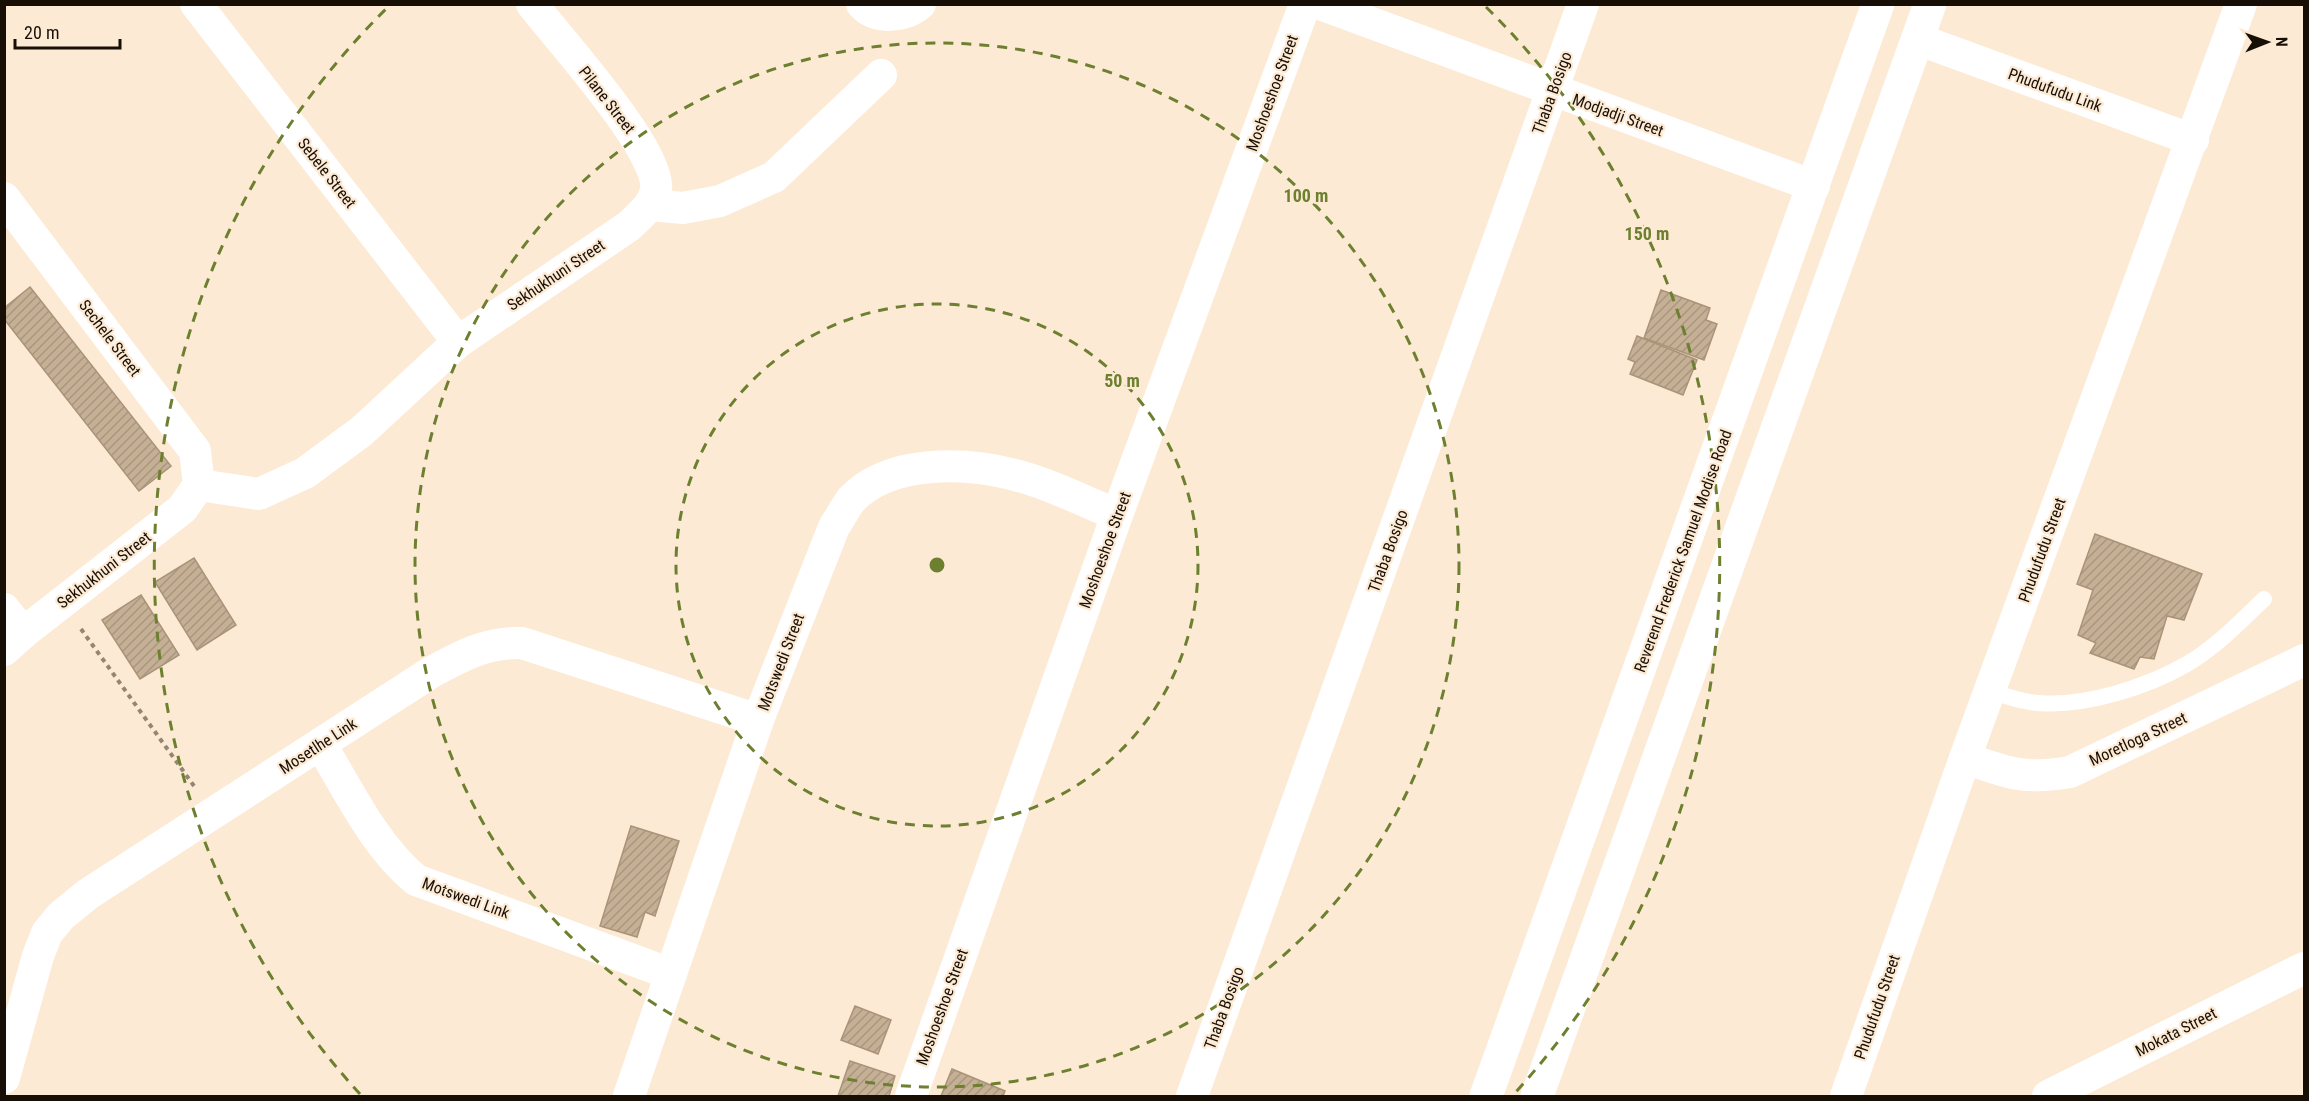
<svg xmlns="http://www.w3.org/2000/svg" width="2309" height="1101" font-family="'Roboto Condensed',sans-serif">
<defs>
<pattern id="building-hatch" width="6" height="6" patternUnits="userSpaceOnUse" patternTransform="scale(1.5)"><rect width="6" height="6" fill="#c6b095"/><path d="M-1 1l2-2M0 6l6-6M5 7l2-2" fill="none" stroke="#a9967f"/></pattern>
</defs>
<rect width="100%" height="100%" fill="#fdead4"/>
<g fill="url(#building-hatch)" stroke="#a99379" stroke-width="1.5">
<polygon points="30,287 171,466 139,491 4,319 4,308"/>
<polygon points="1661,290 1710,308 1706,320 1717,324 1704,360 1644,338"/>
<polygon points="1637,336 1697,360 1683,395 1630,374 1635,362 1628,359"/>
<polygon points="2095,534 2202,574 2184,620 2167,616 2154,659 2140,657 2134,669 2090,653 2096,643 2078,635 2093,590 2077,584"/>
<polygon points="194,558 236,625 197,650 155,582"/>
<polygon points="141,595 179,655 140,679 102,620"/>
<polygon points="631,826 679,841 655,916 645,912 637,937 600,926"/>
<polygon points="855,1006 891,1020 878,1054 841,1040"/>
<polygon points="850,1061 895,1076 889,1096 838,1096"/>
<polygon points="952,1069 1005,1091 1003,1096 941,1096"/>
</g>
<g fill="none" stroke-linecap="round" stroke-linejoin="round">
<polyline stroke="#948676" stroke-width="4" stroke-dasharray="4.5 4.5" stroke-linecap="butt" points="81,629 194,786"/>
<path stroke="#fff" stroke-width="16" d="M1990,691c16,5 32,11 48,12 47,4 109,-16 149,-39 29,-17 53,-42 77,-65"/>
<g stroke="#fff" stroke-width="32">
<polyline points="196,4 458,342"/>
<path d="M862,4c14,16 43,13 58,0"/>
<polyline points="1320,4 1814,186"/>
<polyline points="1917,39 2193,140"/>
<polyline points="4,198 195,451 199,485"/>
<polyline points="651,205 683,208 720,201 774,177 881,75"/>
<path d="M199,485l60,9 46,-21 57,-42 96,-89 171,-116c11,-11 24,-20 27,-36 6,-38 -98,-152 -124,-186"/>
<polyline points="4,609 23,633"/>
<polyline points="4,650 23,633 182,509 199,485"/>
<path d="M321,745c28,46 53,100 95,135l255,94"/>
<path d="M1965,758c41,15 60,22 105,14l234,-112"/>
<path d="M4,1078l34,-122 9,-23 14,-17 27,-22 342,-221c31,-17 56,-31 92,-30l236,77"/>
<path d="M629,1096l129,-376 76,-193c6,-9 11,-19 17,-27 38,-41 115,-38 164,-25 35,9 69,26 102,40"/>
<polyline points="911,1096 1117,515 1305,4"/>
<polyline points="1192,1096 1583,4"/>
<polyline points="1846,1096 1965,758 2241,4"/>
<polyline points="2048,1096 2304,968"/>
</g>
<g stroke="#fff" stroke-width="33">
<polyline points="1486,1096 1878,4"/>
<polyline points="1537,1096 1930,4"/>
</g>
</g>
<g fill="none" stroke="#6d8030" stroke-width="3" stroke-dasharray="10 8">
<circle cx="937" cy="565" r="261"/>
<circle cx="937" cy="565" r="522"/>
<path d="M360 1094A783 783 0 0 1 388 7M1486 7A783 783 0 0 1 1514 1094"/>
</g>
<g text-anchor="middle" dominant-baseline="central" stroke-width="4.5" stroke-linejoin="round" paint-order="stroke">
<g font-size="16" fill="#170f06" stroke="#fdead4">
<text transform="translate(2055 90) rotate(20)">Phudufudu Link</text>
<text transform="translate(1272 93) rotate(-70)">Moshoeshoe Street</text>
<text transform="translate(1552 93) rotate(-70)">Thaba Bosigo</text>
<text transform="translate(607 100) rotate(52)">Pilane Street</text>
<text transform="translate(1618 115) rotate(20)">Modjadji Street</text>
<text transform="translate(327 173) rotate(52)">Sebele Street</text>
<text transform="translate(556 275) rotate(-34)">Sekhukhuni Street</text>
<text transform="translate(110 338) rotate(53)">Sechele Street</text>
<text transform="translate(1105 550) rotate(-70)">Moshoeshoe Street</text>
<text transform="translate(2042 550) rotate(-70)">Phudufudu Street</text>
<text transform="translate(1388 551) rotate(-70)">Thaba Bosigo</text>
<text transform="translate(1683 551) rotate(-70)">Reverend Frederick Samuel Modise Road</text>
<text transform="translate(104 570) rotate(-38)">Sekhukhuni Street</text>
<text transform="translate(781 662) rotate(-69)">Motswedi Street</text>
<text transform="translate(2138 739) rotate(-25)">Moretloga Street</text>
<text transform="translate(318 746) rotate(-33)">Mosetlhe Link</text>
<text transform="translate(466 898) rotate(20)">Motswedi Link</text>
<text transform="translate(942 1007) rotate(-70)">Moshoeshoe Street</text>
<text transform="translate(1877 1007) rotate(-71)">Phudufudu Street</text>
<text transform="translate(1224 1008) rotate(-70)">Thaba Bosigo</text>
<text transform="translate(2176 1032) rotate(-27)">Mokata Street</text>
</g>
</g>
<circle cx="937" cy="565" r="9" fill="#6d8030" stroke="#fdead4" stroke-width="3"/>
<g font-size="18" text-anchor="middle" font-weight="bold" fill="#6d8030" stroke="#fdead4" stroke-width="4.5" stroke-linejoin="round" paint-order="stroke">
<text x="1306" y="202">100 m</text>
<text x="1647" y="240">150 m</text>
<text x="1122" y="387">50 m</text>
</g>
<rect width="2309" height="1101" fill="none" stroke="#170f06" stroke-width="12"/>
<g transform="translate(2267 42) rotate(89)" stroke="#fdead4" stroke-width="4.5" paint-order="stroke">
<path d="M0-4.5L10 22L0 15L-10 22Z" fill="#170f06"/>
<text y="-9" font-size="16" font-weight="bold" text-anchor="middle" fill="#170f06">N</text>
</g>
<path d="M15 39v9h105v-9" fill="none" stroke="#170f06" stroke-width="3"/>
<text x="24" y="39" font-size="18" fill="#170f06" stroke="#fdead4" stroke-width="4.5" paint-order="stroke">20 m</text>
</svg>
